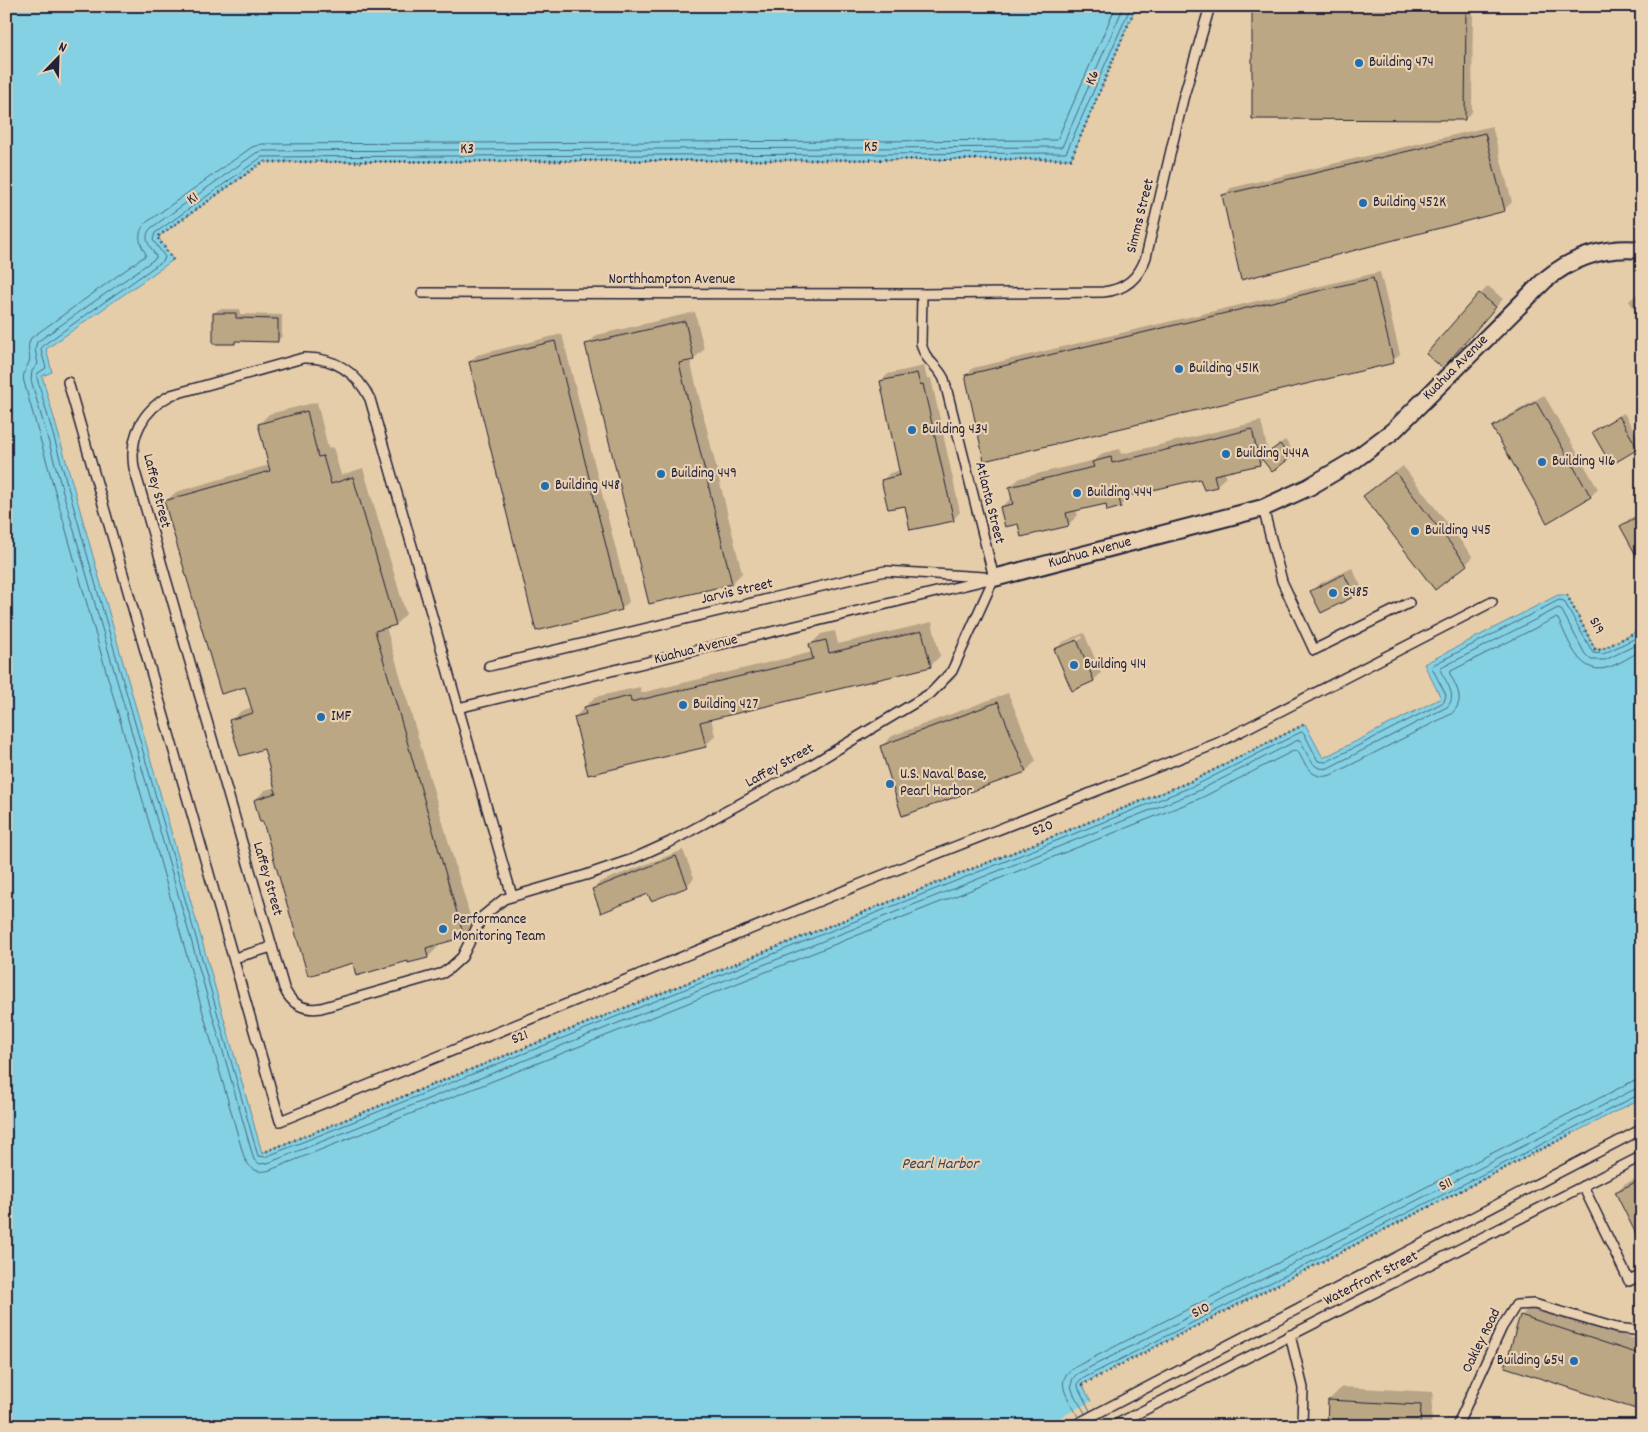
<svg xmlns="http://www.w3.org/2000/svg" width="1648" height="1432" font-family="Dekko,sans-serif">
<rect width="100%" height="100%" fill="#e6cda9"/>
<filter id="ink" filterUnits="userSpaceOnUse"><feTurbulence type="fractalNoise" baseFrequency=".02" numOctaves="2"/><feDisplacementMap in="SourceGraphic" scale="10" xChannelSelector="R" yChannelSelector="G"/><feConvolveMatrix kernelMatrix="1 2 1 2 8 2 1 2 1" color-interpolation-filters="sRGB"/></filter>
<g filter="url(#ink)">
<polygon fill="#84d1e3" stroke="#5d8ba0" points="6,6 1136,6 1071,159 263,162 158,237 173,260 46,349 52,372 42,376 262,1153 1194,780 1305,724 1323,758 1441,698 1424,664 1558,595 1567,595 1595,649 1601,650 1642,629 1642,1098 1082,1384 1103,1424 1100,1426 6,1426"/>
<polygon fill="#e6cda9" points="1092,1401 1103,1424 1100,1426 1043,1426"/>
<g fill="#0003" fill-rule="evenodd">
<polygon points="1253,6 1473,6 1472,112 1465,119"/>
<polygon points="1492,126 1512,202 1504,210 1223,196 1231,188"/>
<polygon points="1380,272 1400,354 1393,361 966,376 973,368"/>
<polygon points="1488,286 1503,299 1450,359 1428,353"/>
<polygon points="1642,290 1642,322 1629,301"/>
<polygon points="219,309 240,309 240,314 282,315 282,336 277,341 238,340 235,342 214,313"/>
<polygon points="695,312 704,349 694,359 690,360 742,573 732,583 587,345 597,335"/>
<polygon points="562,334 629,602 621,609 470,362 477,355"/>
<polygon points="924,366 927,379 931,378 960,512 953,520 906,504 883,480 890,473 901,470 881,381 888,374"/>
<polygon points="1544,395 1598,489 1591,496 1547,521 1493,427 1501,420"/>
<polygon points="317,402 328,448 333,447 341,475 363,468 406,614 396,624 386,627 473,926 464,935 437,943 438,947 428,957 408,960 354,962 264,820 255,800 265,790 276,787 265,748 231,721 241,711 252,707 246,685 166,501 176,492 269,465 259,424 269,414"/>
<polygon points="1624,413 1642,444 1637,448 1593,432 1598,427"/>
<polygon points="1261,421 1268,452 1285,440 1294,452 1272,470 1264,459 1260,464 1225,472 1226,477 1216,486 1201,478 1129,495 1130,497 1120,506 1107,503 1076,510 1078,515 1068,525 1018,522 1001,507 1013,497 1010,487 1020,478 1095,460 1103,453 1120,449 1121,454"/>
<polygon points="1403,466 1473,557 1466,564 1364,496"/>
<polygon points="1642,512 1642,552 1622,526 1629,519"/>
<polygon points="1352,568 1362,588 1354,595 1312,591 1319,584"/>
<polygon points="932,622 940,656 930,666 711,718 715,736 705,746 575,717 595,697 640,687 641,693 813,652 811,644 821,634 835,631 838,644"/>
<path d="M1084,633l17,40 -7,7 -38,-30 7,-8zM1082,636l1,2 -20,9v-3z"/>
<polygon points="1008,693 1036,761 1026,771 902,815 882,746 892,736"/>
<polygon points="683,850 694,878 687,886 649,893 593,890 600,882"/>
<polygon points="1642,1176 1642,1244 1617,1192 1624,1184"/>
<polygon points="1531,1306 1642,1341 1642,1410 1521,1316"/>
<polygon points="1342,1387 1433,1392 1431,1426 1328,1426 1329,1400"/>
<polygon points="1255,1422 1268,1426 1251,1426"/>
</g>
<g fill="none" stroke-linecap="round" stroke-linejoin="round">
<g stroke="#49687e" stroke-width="1">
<path d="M1116,6l-59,134 -795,4 -10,3 -105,75c-11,10 -8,21 -1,32l-1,2 -114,82c-6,11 1,18 -2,24 -3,8 -7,11 -5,20l220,775c5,12 14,17 26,13l931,-372 94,-48 3,1c7,14 14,30 33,24l120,-61c15,-13 6,-26 -1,-40l1,-3 104,-53 3,1c10,19 20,56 48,49 12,-3 25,-12 36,-18"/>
<path d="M1124,6l-62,141 -801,4 -5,2 -105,75c-9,10 -1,18 5,28v2l-119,84 -2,7 3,15 -6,7 -1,9 223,780 6,4 8,-1 930,-372 100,-51 3,1c6,12 11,31 27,27l119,-61c11,-11 -1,-25 -7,-37l1,-2 117,-60 3,1 24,45 6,6h14l37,-18"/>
<polyline points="1131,6 1066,153 262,157 155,233 153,240 165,257 164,260 42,346 41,350 46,368 38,373 37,378 258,1156 265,1157 1196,785 1301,732 1304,733 1318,761 1326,762 1444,702 1446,695 1432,668 1433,665 1559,600 1564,601 1593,653 1603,654 1642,635"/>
<polyline points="1090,1411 1078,1387 1078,1383 1080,1380 1638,1095 1642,1094"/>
<path d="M1085,1413c-6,-12 -22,-27 -8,-39l558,-285 7,-1"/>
<path d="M1078,1417c-7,-17 -26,-34 -5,-49l558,-286 11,-2"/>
</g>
</g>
<g fill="#bba783" stroke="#22223b">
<polygon points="1252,6 1466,6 1465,120 1252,119"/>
<polygon points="1485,133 1505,211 1241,280 1222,195"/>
<polygon points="1373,278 1394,363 984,461 965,375"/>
<polygon points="1479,293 1496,307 1443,368 1426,354"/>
<polygon points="213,313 236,313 236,318 278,319 278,342 235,341 235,344 213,344"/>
<polygon points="685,321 694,360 679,363 732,584 649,604 585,344"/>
<polygon points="555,341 622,610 536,631 469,362"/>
<polygon points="917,373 920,385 923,384 954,521 910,530 905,506 888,509 881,480 900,475 880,381"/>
<polygon points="1536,402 1591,497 1547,523 1492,427"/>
<polygon points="307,411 318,457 323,456 331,484 353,477 396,625 375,631 464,937 426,948 428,958 408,963 408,961 356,976 353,963 308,976 263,822 260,822 254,800 276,793 264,749 240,756 229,720 253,713 245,687 221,694 164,501 270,471 258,424"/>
<polygon points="1619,416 1638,449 1611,465 1592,432"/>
<polygon points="1252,429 1260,465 1214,475 1217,487 1204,490 1200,479 1119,498 1121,507 1107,511 1106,504 1066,513 1069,526 1021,537 1018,524 1005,527 1000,507 1013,504 1009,487 1094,467 1092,462 1111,457 1112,463"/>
<polygon points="1280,444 1290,458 1272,472 1261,458"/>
<polygon points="1395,472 1467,565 1435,590 1363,496"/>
<polygon points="1642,514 1642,566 1620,526"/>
<polygon points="1344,574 1355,596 1321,613 1310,591"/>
<polygon points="922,631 931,667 700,722 706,747 588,775 574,717 586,714 584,707 630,696 631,702 813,659 809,644 826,640 829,653"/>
<polygon points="1077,640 1094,681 1072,691 1054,649"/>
<polygon points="998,702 1026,772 902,816 880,746"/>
<polygon points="676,856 688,887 651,901 648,894 601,913 592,889"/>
<polygon points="1642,1179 1642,1246 1615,1192"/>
<polygon points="1520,1315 1642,1355 1642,1411 1505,1367"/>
<polygon points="1328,1400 1421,1405 1420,1426 1327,1426"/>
</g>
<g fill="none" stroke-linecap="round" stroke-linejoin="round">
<defs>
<g id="lane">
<path d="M422,293l500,1 181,-2c22,-2 36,-14 43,-35l37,-158 27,-93"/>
<path d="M922,294l-1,49c4,19 15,20 23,36l50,199"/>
<polyline points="68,382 280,1121 878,877 1218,743 1492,602"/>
<polyline points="1263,508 1282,581 1314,650 1409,603"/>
<polyline points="489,666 885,571 984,577"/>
<polyline points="458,708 994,578"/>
<path d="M512,896l-142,-497c-14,-28 -37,-42 -67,-41l-132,37c-29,15 -42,42 -37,73l150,520c7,16 20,23 37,20l122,-35 7,-5 12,-11 20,-40 22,-18 82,-24 44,-15 40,-18 141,-77 120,-72 21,-22 42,-93"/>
<polyline points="234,958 272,947"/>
<polyline points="1583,1186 1629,1281 1642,1275"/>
<polyline points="1290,1335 1303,1388 1302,1426"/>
<polyline points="1073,1426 1642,1129"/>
<polyline points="1113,1426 1642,1156"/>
<polyline points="1457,1426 1502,1327 1516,1305 1534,1304 1616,1328 1642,1331"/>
</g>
<path id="street" d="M994,578l269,-70 46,-21 44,-26 40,-30 152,-151c29,-24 60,-34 97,-30"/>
</defs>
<use href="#lane" stroke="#22223b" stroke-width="12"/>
<use href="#street" stroke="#22223b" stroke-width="20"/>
<g stroke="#22223b" stroke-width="3" stroke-dasharray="1 4" stroke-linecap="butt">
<polyline points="173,260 157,237 263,162 1071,159 1136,6"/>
<polyline points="1567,595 1595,649 1601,650 1642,629"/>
<polyline points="262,1153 1194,780 1305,724"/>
<polyline points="1082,1385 1573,1133"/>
</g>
<use href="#lane" stroke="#ead1b2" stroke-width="9"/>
<use href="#street" stroke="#ead1b2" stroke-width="16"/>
</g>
</g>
<g fill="#1f6fb2" stroke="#ead1b2" stroke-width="2">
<circle cx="1359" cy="63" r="5"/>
<circle cx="1363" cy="203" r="5"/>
<circle cx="1179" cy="369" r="5"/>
<circle cx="912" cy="430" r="5"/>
<circle cx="1226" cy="454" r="5"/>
<circle cx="1542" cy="462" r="5"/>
<circle cx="661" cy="474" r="5"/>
<circle cx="545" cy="486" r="5"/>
<circle cx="1077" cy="493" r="5"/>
<circle cx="1415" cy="531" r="5"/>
<circle cx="1333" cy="593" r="5"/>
<circle cx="1074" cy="665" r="5"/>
<circle cx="683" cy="705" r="5"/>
<circle cx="321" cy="717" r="5"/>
<circle cx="890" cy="784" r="5"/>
<circle cx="443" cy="929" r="5"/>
<circle cx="1574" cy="1361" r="5"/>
</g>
<g text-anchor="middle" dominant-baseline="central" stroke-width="4.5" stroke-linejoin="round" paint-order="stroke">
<g font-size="15" fill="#22223b" stroke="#ead1b2" text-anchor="start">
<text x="1369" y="63">Building 474</text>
<text x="1373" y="203">Building 452K</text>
<text x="1189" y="369">Building 451K</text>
<text x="922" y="430">Building 434</text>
<text x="1236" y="454">Building 444A</text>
<text x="1552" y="462">Building 416</text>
<text x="671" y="474">Building 449</text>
<text x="555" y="486">Building 448</text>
<text x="1087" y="493">Building 444</text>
<text x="1425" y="531">Building 445</text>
<text x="1343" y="593">S485</text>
<text x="1084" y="665">Building 414</text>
<text x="693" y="705">Building 427</text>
<text x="331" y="717">IMF</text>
<text x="900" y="775">U.S. Naval Base,<tspan x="900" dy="17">Pearl Harbor</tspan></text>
<text x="453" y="920">Performance<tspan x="453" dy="17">Monitoring Team</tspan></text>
<text x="1564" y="1361" text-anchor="end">Building 654</text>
</g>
<g font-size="15" fill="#22223b" stroke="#ead1b2">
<text transform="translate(1093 78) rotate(-67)">K6</text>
<text x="871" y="148">K5</text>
<text x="467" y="150">K3</text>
<text transform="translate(193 199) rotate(-35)">K1</text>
<text transform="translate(1141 216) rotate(-76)">Simms Street</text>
<text x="672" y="280">Northhampton Avenue</text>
<text transform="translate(1456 368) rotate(-45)">Kuahua Avenue</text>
<text transform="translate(156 491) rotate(76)">Laffey Street</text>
<text transform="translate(989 503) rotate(76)">Atlanta Street</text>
<text transform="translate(1090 553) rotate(-15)">Kuahua Avenue</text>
<text transform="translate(737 592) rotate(-13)">Jarvis Street</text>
<text transform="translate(1596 626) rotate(62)">S19</text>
<text transform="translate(696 650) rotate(-14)">Kuahua Avenue</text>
<text transform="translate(780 766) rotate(-29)">Laffey Street</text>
<text transform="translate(1043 829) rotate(-22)">S20</text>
<text transform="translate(267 879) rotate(74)">Laffey Street</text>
<text transform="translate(520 1038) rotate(-22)">S21</text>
<text transform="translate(1446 1185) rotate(-27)">S11</text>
<text transform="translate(1371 1279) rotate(-27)">Waterfront Street</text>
<text transform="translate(1201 1311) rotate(-27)">S10</text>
<text transform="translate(1482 1341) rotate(-64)">Oakley Road</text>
</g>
<g font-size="16" font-style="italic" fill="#36455d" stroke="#ead1b2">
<text x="940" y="1164">Pearl Harbor</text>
</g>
</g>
<rect width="1648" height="1432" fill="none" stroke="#ead1b2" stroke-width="25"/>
<rect x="12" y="12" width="1623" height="1407" fill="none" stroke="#22223b" stroke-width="2" filter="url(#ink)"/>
<g transform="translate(58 58) rotate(23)" stroke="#ead1b2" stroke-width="4" paint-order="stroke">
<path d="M0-4L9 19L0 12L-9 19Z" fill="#22223b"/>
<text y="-8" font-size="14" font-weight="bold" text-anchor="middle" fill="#22223b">N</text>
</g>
</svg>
